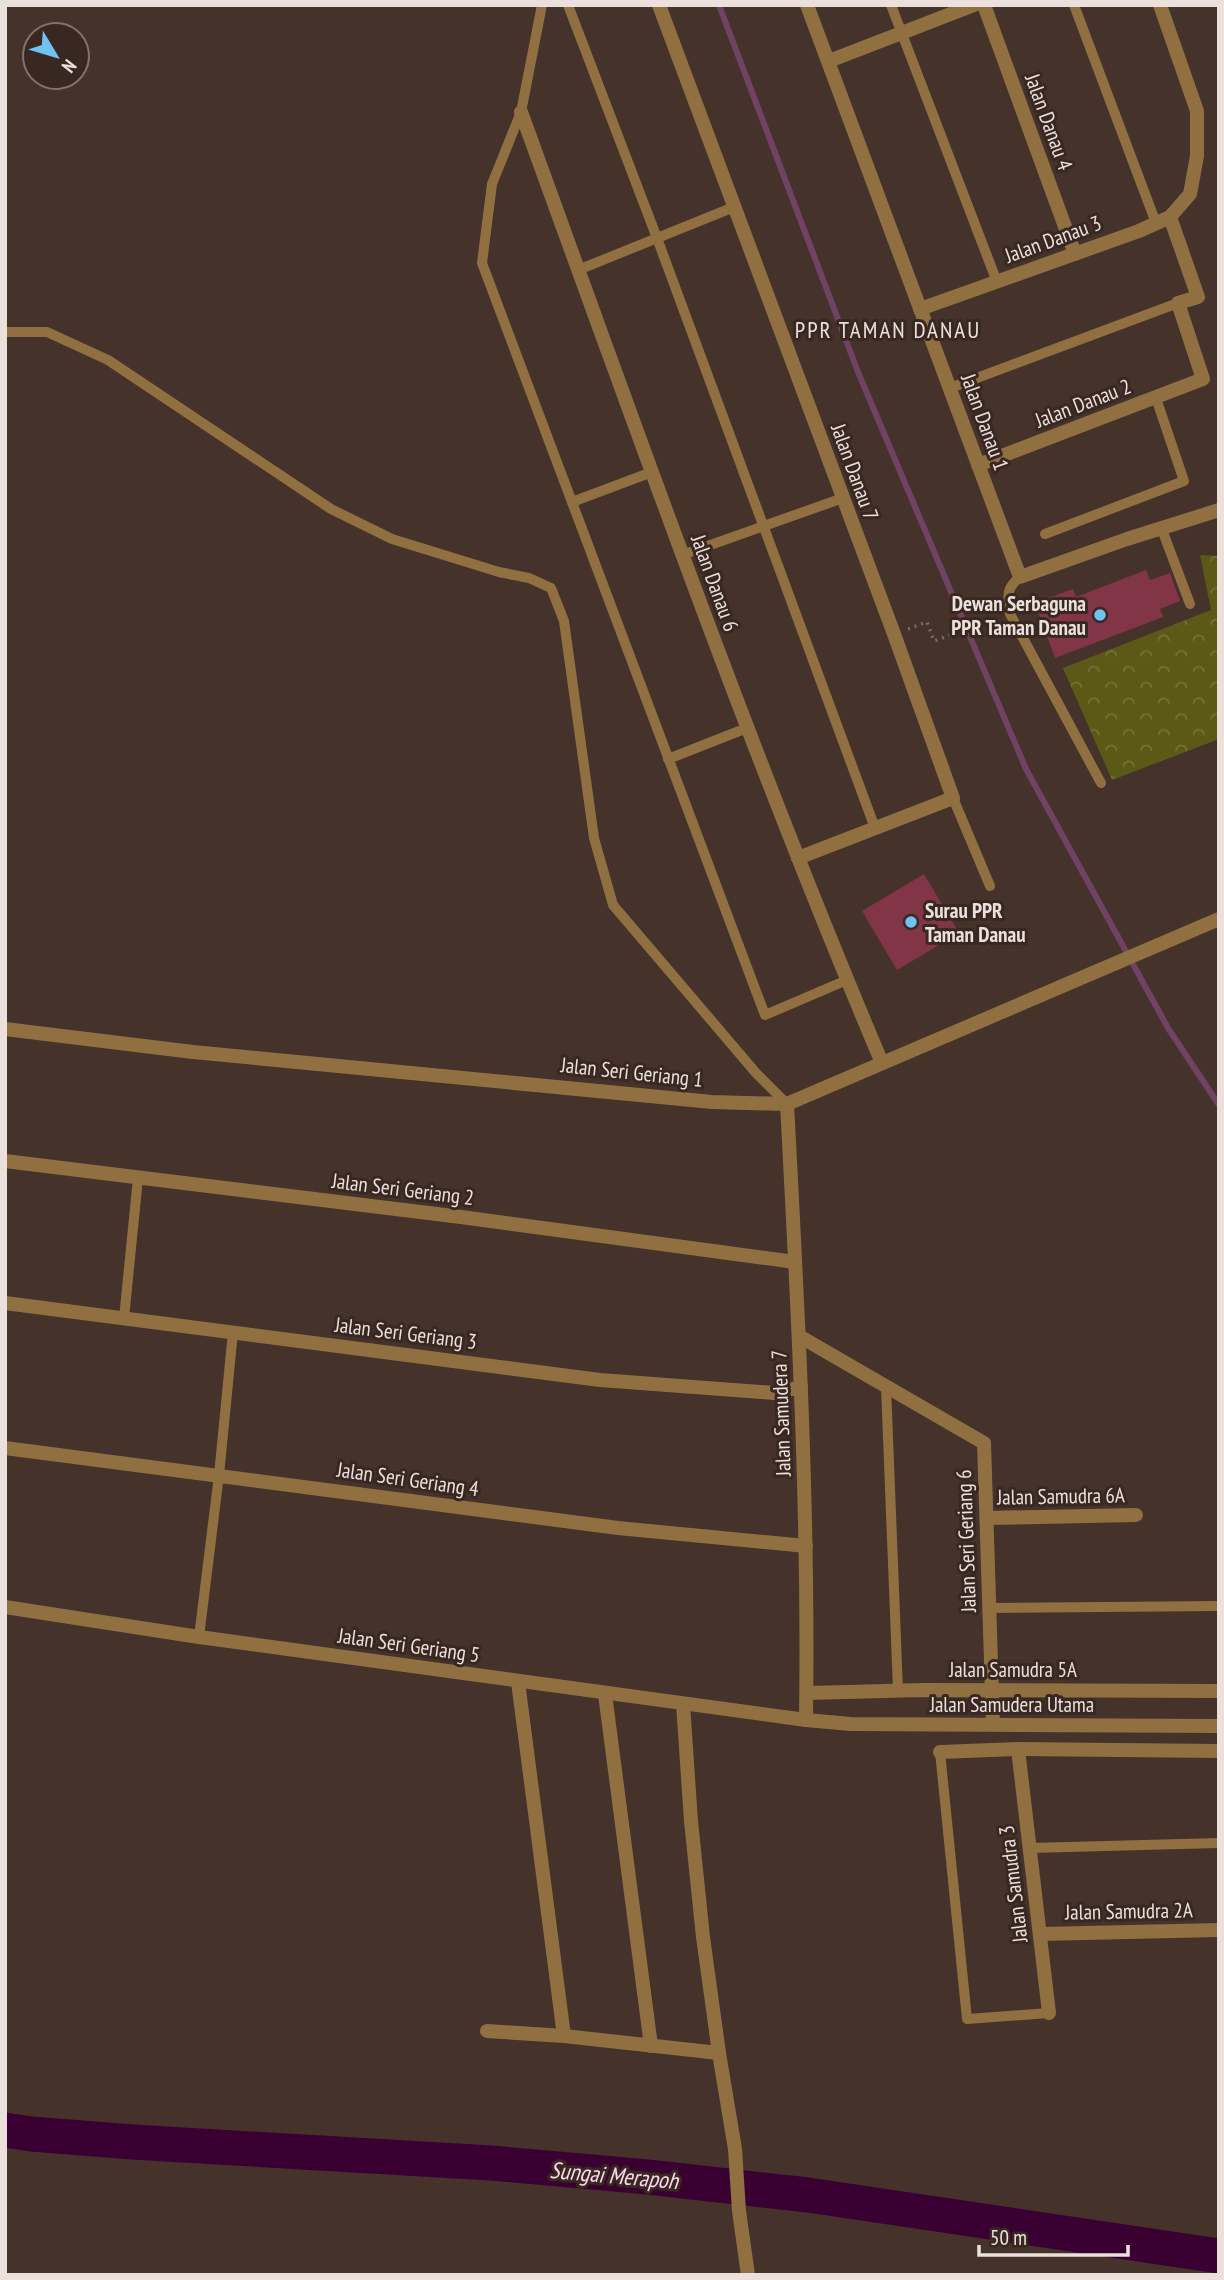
<svg xmlns="http://www.w3.org/2000/svg" width="1224" height="2280" font-family="'PT Sans Narrow',sans-serif">
<defs>
<pattern id="park-crowns" width="20" height="18" patternUnits="userSpaceOnUse" patternTransform="scale(1.75)"><rect width="20" height="18" fill="#5c5917"/><path d="M2 6a3 3 0 1 1 6 0M12 15a3 3 0 1 1 6 0" fill="none" stroke="#747138"/></pattern>
</defs>
<rect width="100%" height="100%" fill="#44322b"/>
<polygon fill="url(#park-crowns)" points="1200,555 1219,556 1219,739 1112,780 1063,668 1211,610"/>
<g fill="none" stroke-linecap="round" stroke-linejoin="round">
<polyline stroke="#704365" stroke-width="6" points="719,5 858,372 1026,769 1168,1028 1219,1105"/>
<polyline stroke="#3b0032" stroke-width="35" points="5,2130 31,2134 133,2142 491,2163 648,2177 808,2195 1219,2256"/>
</g>
<g fill="#823546">
<polygon points="1146,570 1150,580 1170,573 1180,601 1160,609 1163,617 1055,658 1038,612 1050,608 1046,599 1073,589 1076,597"/>
<polygon points="924,874 959,933 897,970 862,911"/>
</g>
<g fill="none" stroke-linecap="round" stroke-linejoin="round">
<polyline stroke="#7c6c66" stroke-width="3.5" stroke-dasharray="2 5" stroke-linecap="butt" points="908,629 927,622 934,641 998,618"/>
<g stroke="#906f41" stroke-width="10">
<polyline points="542,5 521,112 492,184 482,263 765,1015 847,980"/>
<polyline points="568,5 657,238 875,828"/>
<polyline points="891,5 997,282"/>
<polyline points="1074,5 1156,223"/>
<polyline points="578,270 734,207"/>
<polyline points="5,332 47,332 108,360 331,509 392,539 499,572 529,578 551,588 564,621 594,838 613,905 756,1073 787,1104"/>
<polyline points="950,388 1178,303"/>
<polyline points="572,502 652,472"/>
<polyline points="1161,527 1190,604"/>
<polyline points="1045,534 1184,481 1156,398"/>
<polyline points="682,555 843,498"/>
<path d="M1020,577c-15,12 -12,19 -10,37l91,169"/>
<polyline points="668,759 747,728"/>
<polyline points="953,798 990,886"/>
<polyline points="124,1318 138,1178"/>
<polyline points="886,1387 898,1690"/>
<polyline points="989,1608 1219,1606"/>
<polyline points="199,1637 219,1475 233,1332"/>
<polyline points="940,1752 967,2019 1049,2013"/>
<polyline points="1030,1848 1219,1843"/>
</g>
<g stroke="#906f41" stroke-width="14">
<polyline points="659,5 894,634 953,798 798,858"/>
<polyline points="807,5 1020,577 1127,539 1219,510"/>
<polyline points="984,5 1075,254"/>
<polyline points="829,61 974,5"/>
<path d="M521,112c116,319 229,639 361,951"/>
<polyline points="920,309 1139,231 1170,217 1190,194 1197,156 1197,111 1160,5"/>
<polyline points="978,465 1203,379 1178,303 1198,297 1170,217"/>
<polyline points="5,1029 193,1052 712,1102 787,1104 1219,919"/>
<path d="M787,1104c11,206 22,411 19,616"/>
<polyline points="5,1161 461,1217 795,1262"/>
<polyline points="5,1303 600,1380 774,1393 801,1387"/>
<polyline points="799,1336 984,1443 993,1724"/>
<polyline points="5,1448 618,1528 806,1546"/>
<polyline points="987,1518 1136,1515"/>
<polyline points="5,1607 199,1637 806,1720 851,1724 1219,1726"/>
<polyline points="518,1682 564,2036"/>
<polyline points="807,1693 923,1690 1219,1691"/>
<polyline points="605,1694 651,2046"/>
<polyline points="683,1704 691,1821 703,1937 719,2053 735,2149 739,2211 748,2275"/>
<polyline points="1018,1749 1049,2013"/>
<polyline points="940,1752 1018,1749 1219,1751"/>
<polyline points="1040,1934 1219,1930"/>
<polyline points="487,2031 564,2036 719,2053"/>
</g>
</g>
<g fill="#70c1f4" stroke="#392821" stroke-width="2.5">
<circle cx="1100" cy="615" r="7"/>
<circle cx="911" cy="922" r="7"/>
</g>
<g text-anchor="middle" dominant-baseline="central" stroke-width="6" stroke-linejoin="round" paint-order="stroke">
<g font-size="21" fill="#ece0dc" stroke="#392821">
<text transform="translate(1049 122) rotate(70)">Jalan Danau 4</text>
<text transform="translate(1053 239) rotate(-20)">Jalan Danau 3</text>
<text transform="translate(1083 403) rotate(-21)">Jalan Danau 2</text>
<text transform="translate(985 422) rotate(70)">Jalan Danau 1</text>
<text transform="translate(855 472) rotate(70)">Jalan Danau 7</text>
<text transform="translate(715 583) rotate(70)">Jalan Danau 6</text>
<text transform="translate(632 1072) rotate(6)">Jalan Seri Geriang 1</text>
<text transform="translate(403 1189) rotate(7)">Jalan Seri Geriang 2</text>
<text transform="translate(406 1333) rotate(7)">Jalan Seri Geriang 3</text>
<text transform="translate(781 1413) rotate(-92)">Jalan Samudera 7</text>
<text transform="translate(408 1479) rotate(8)">Jalan Seri Geriang 4</text>
<text transform="translate(1061 1496) rotate(-1)">Jalan Samudra 6A</text>
<text transform="translate(966 1541) rotate(-92)">Jalan Seri Geriang 6</text>
<text transform="translate(409 1645) rotate(8)">Jalan Seri Geriang 5</text>
<text x="1013" y="1669">Jalan Samudra 5A</text>
<text x="1012" y="1704">Jalan Samudera Utama</text>
<text transform="translate(1013 1884) rotate(-97)">Jalan Samudra 3</text>
<text transform="translate(1129 1911) rotate(-1)">Jalan Samudra 2A</text>
</g>
<g font-size="21" font-weight="bold" fill="#ece0dc" stroke="#392821" text-anchor="end">
<text x="1086" y="603">Dewan Serbaguna<tspan x="1086" dy="24">PPR Taman Danau</tspan></text>
<text x="925" y="910" text-anchor="start">Surau PPR<tspan x="925" dy="24">Taman Danau</tspan></text>
</g>
<g font-size="23" letter-spacing="2" fill="#ece0dc" stroke="#392821">
<text x="888" y="329">PPR TAMAN DANAU</text>
</g>
<g font-size="23" font-style="italic" fill="#fcd6f1" stroke="#392821">
<text transform="translate(614 2175) rotate(5)">Sungai Merapoh</text>
</g>
</g>
<rect width="1224" height="2280" fill="none" stroke="#ece0dc" stroke-width="14"/>
<g transform="translate(56 56) rotate(128)"><circle r="33" fill="#392821" stroke="#81726c" stroke-width="2"/>
<path d="M0-5L12 26L0 18L-12 26Z" fill="#70c1f4"/>
<text y="-10" font-size="19" font-weight="bold" text-anchor="middle" fill="#ece0dc">N</text>
</g>
<path d="M979 2245v10h149v-10" fill="none" stroke="#ece0dc" stroke-width="3.5"/>
<text x="990" y="2245" font-size="21" fill="#ece0dc" stroke="#392821" stroke-width="5" paint-order="stroke">50 m</text>
</svg>
